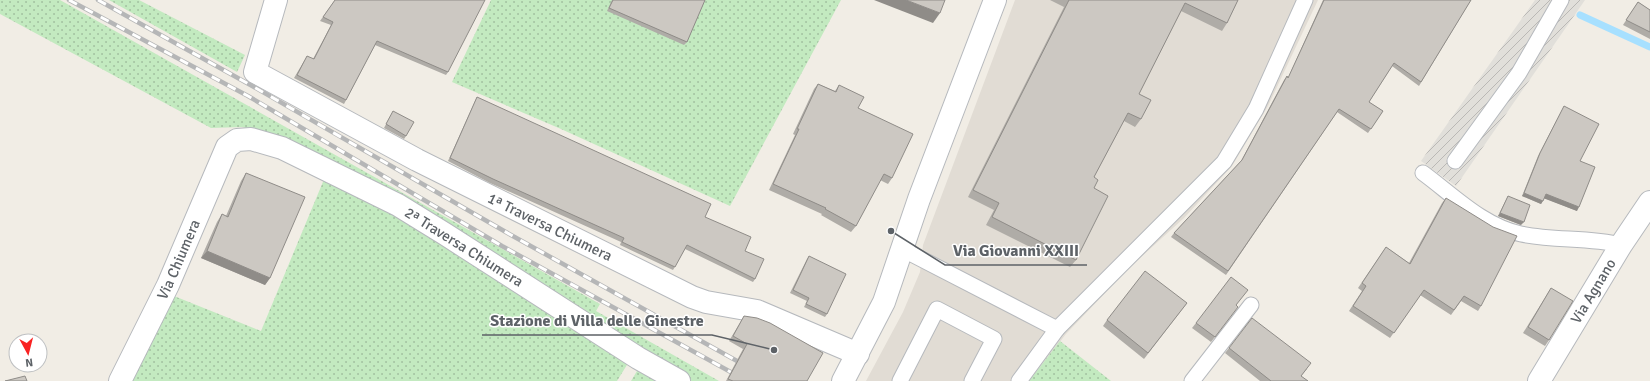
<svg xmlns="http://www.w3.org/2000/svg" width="1650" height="381" font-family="Signika,sans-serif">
<defs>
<pattern id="industrial-furrows" width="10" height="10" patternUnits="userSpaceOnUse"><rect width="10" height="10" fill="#e1dfda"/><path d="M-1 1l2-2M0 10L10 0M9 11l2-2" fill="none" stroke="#bab8b5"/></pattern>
<pattern id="grass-dots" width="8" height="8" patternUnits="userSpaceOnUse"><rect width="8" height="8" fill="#c3eac0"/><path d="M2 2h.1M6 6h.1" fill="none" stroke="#a2c1a0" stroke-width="1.8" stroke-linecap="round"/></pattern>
</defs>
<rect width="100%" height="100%" fill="#f1ede5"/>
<polygon fill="url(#industrial-furrows)" points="1535,0 1585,0 1456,186 1421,161"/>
<polygon fill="#e1dcd4" points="1015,0 1318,0 1268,106 1232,166 1184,218 1129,268 1066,334 1029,381 866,381 903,312 920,272 923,245"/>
<g fill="url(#grass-dots)">
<polygon points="0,0 60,0 600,304 596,311 719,381 691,381 651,359 282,138 242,127 211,128 0,14"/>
<polygon points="109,0 139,0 245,55 237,72"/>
<polygon points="491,0 841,0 730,206 561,129 452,82"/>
<polygon points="325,177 402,215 630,360 617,381 131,381 174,296 261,331"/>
<polygon points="1060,341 1111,381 1029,381"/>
<polygon points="640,366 664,381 631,381"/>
</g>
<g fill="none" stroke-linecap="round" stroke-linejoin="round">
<polyline stroke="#a7e0ff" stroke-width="7" points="1580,15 1650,47"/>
<defs>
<g id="lane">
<polyline points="1455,161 1519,73 1561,0"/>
<path d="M1423,173c30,22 60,53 98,61 33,7 68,3 100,11"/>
<polyline points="902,249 1057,329 1224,162 1256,109 1305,0"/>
<polyline points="900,381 937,309 994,339 972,381"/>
<polyline points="1019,381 1057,329"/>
<polyline points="1192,381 1251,305"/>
</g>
<g id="street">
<polyline points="276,0 255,72 417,160 692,297 706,302 757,311 858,354"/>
<path id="s1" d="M120,381l48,-96 59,-138 10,-7 14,-1 31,9 116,57 47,29 193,124 41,23"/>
<polyline points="843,381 884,302 919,199 995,0"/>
<path id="s2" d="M1539,381l82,-136 29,-43"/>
</g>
</defs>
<use href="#lane" stroke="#b6b9bd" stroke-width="17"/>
<use href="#street" stroke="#b6b9bd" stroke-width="24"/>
<use href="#lane" stroke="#fff" stroke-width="15"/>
<use href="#street" stroke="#fff" stroke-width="22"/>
<defs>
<g id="rail">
<polyline points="69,0 248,96 502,246 747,381"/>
<polyline points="98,0 254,87 511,235 746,366"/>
</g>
</defs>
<use href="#rail" stroke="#b5b6b7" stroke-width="4.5"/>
<use href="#rail" stroke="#fff" stroke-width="3" stroke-dasharray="9" stroke-linecap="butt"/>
</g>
<g fill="#afaca7">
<polygon points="335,0 448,72 446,75 375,45 344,104 294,78 307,56 313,59 331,25 320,21"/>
<polygon points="612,0 705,0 687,42 684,45 607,11"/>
<polygon points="1050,0 1238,0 1227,23 1222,31 1181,11 1139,94 1141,119 1135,127 1124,121 1094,177 1094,188 1076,260 1070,267 986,225 994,210 968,197 1064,7"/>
<polygon points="1323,0 1471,0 1419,86 1392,66 1369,102 1383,111 1368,133 1337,112 1226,275 1171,237 1174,233 1241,161 1284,80 1287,76 1288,78"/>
<polygon points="1638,2 1650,10 1650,39 1623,25"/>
<polygon points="818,84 835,91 839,85 858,108 892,178 888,184 880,180 856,226 851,232 821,215 822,214 769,190 795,135 793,134 814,89"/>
<polygon points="477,97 705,217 745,251 755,279 753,282 685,249 673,270 620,245 621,242 490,183 448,161 475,101"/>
<polygon points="1564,106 1580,161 1577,211 1544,198 1541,204 1522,196 1538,156"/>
<polygon points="393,111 406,136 404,139 384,128"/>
<polygon points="246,173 270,278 265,285 201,258 217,222 222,214 226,216 241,181"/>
<polygon points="1508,196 1521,225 1498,216"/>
<polygon points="1446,198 1481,306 1478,311 1461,301 1451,315 1420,295 1390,338 1349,311 1362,291 1358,288 1386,247 1409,263 1442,203"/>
<polygon points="809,256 827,314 825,317 804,307 807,301 790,293 807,259"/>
<polygon points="1551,288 1549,340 1545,346 1523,333"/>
<polygon points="1187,303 1144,359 1103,326 1107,320"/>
<polygon points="1237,306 1234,312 1211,342 1192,328 1196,323"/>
<polygon points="744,316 807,381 726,381 743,349 729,341"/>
<polygon points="1229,348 1307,369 1301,376 1308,381 1260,381 1225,353"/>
</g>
<g fill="#8f8c88">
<polygon points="874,0 906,0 940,13 933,23"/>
<polygon points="1524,193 1543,201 1541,204 1522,196"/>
<polygon points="1546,194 1579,207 1577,211 1543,198"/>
<polygon points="1500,213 1524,222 1521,225 1498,216"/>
<polygon points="207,251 270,278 265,285 201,258"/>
</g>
<g fill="#ccc8c2" stroke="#8f8c88">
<polygon points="335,0 485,0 448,72 377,41 346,100 297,75 307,56 314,59 333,22 323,17"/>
<polygon points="613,0 705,0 687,42 609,8"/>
<polygon points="906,0 945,0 940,13"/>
<polygon points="1069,0 1238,0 1227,23 1185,3 1139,94 1151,100 1141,119 1128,113 1094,177 1098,180 1094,188 1108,196 1076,260 992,217 999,203 973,190"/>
<polygon points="1324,0 1471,0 1421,82 1394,63 1369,102 1383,111 1371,129 1339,109 1228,271 1174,233 1242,160 1287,76 1288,78"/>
<polygon points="1638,2 1650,10 1650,32 1626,20"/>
<polygon points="818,84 836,92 839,85 864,97 858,108 913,134 892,178 884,174 856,226 825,209 826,208 773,184 799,129 797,129"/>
<polygon points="477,97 711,204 705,217 751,237 745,251 764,259 755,279 687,245 675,267 622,242 624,238 493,179 450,158"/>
<polygon points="1564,106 1599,124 1580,161 1595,167 1579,207 1546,194 1543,201 1524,193 1540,153"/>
<polygon points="393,111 414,122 406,136 386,124"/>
<polygon points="246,173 305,197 270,278 207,251 222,214 228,217"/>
<polygon points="1508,196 1530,205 1524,222 1500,213"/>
<polygon points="1446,198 1493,227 1517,236 1481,306 1464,296 1454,310 1424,290 1394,333 1353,306 1366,286 1362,283 1386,247 1410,264"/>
<polygon points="809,256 846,274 827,314 806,304 809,298 793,290"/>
<polygon points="1145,271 1187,303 1148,353 1107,320"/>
<polygon points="1231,277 1248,290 1236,305 1238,307 1215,337 1196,323"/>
<polygon points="1551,288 1573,301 1549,340 1528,327"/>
<polygon points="744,316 757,318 770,323 823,353 807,381 733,381 728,379 747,344 733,336"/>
<polygon points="1252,318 1311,363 1301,376 1308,381 1271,381 1229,348"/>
<polygon points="25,376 27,381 5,381"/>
</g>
<g text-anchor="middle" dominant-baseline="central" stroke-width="3" stroke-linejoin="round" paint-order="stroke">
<g font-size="15" fill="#5d6267" stroke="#fff">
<text transform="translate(550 227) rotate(26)">1ª Traversa Chiumera</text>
<text transform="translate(464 247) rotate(32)">2ª Traversa Chiumera</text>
<text stroke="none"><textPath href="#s1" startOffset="135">Via Chiumera</textPath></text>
<text stroke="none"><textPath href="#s2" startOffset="105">Via Agnano</textPath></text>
</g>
</g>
<path fill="none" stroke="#5d6267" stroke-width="1.5" d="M891 231L945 265H1087M774 350L712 335H482"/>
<g fill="#5d6267" stroke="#fff" stroke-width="1.5">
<circle cx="891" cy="231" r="4"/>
<circle cx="774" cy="350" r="4"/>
</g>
<g font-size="16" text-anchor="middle" font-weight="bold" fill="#5d6267" stroke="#fff" stroke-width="3" stroke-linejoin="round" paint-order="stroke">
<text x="1016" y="256">Via Giovanni XXIII</text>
<text x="597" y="326">Stazione di Villa delle Ginestre</text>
</g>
<g transform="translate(28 353) rotate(173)"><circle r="19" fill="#ffffff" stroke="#bec0c2"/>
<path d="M0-3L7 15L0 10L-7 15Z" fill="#f92323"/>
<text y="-6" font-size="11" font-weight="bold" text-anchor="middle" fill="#5d6267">N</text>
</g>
</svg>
